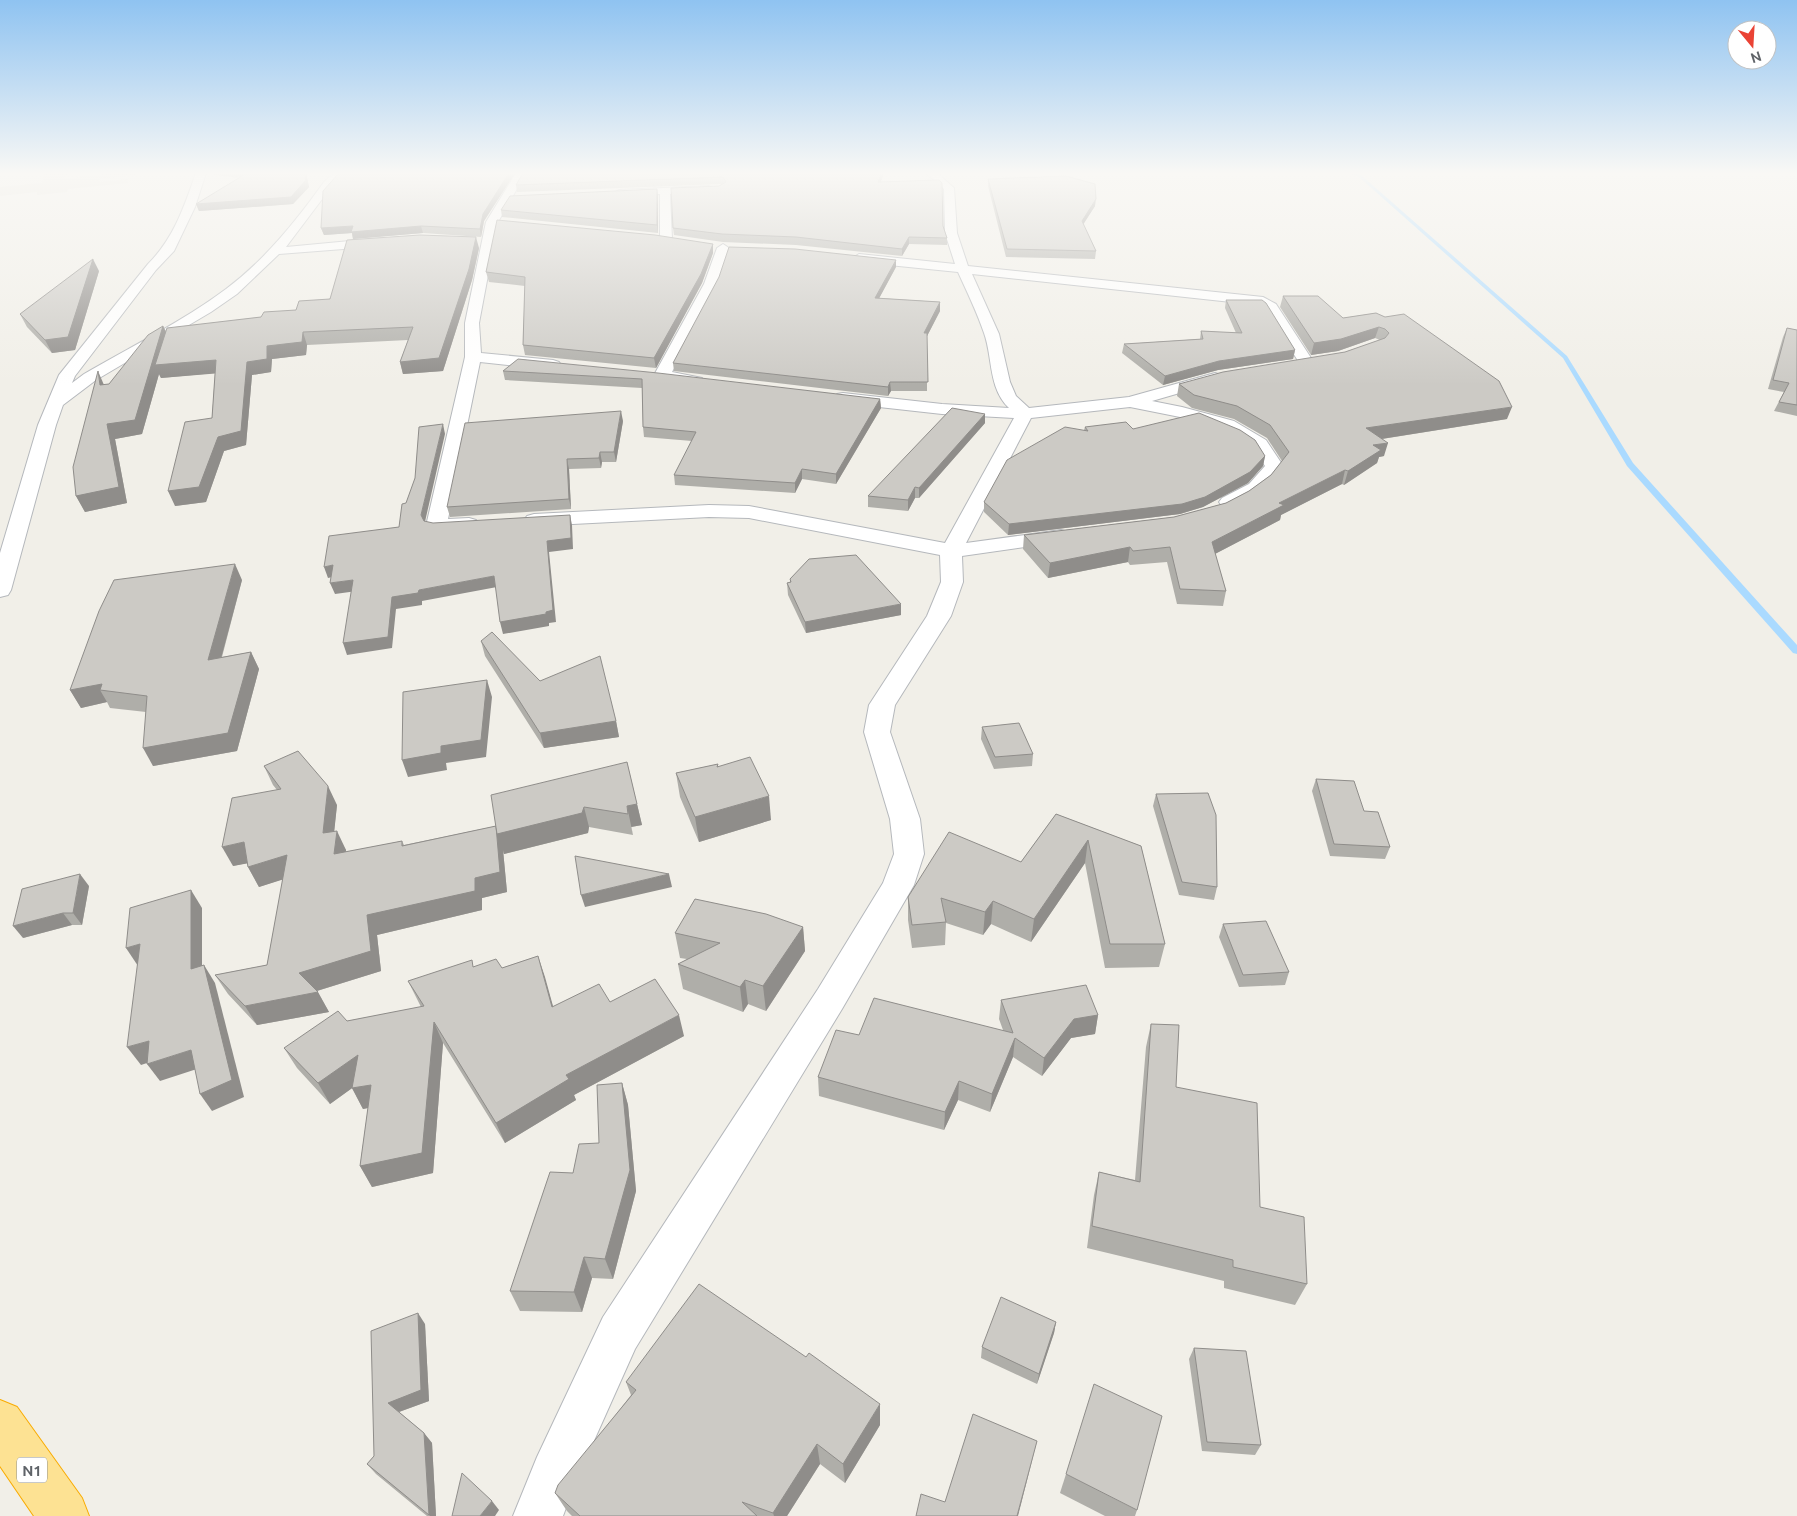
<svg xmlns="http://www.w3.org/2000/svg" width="1797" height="1516" font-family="Ubuntu,sans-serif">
<rect width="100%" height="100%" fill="#f1efe8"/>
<polygon fill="#e1ded6" points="44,173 82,173 64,175 64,179 113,173 135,173 136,175 99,179 100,182 128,179 128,183 68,189 67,192 37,195 37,192 0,196 0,187 42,183"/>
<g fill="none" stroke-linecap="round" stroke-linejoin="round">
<polygon fill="#aadaff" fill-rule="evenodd" points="1348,173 1361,175 1567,356 1633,463 1797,645 1797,654 1793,653 1627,466 1563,358 1359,177"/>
<defs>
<g id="street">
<path d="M196,173h10l-11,34 -21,44 -18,19 -81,106 -3,7 12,-9c48,-28 98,-52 142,-85 39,-29 70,-68 98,-107l10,-9h11l-13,13 -46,61 96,-9 6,4 -6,4 -103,8 -42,40 -26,18 -115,68 -33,25 -7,20 -45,165 -3,5 -8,2v-44l38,-128 21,-50 89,-111c26,-26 36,-57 48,-91z"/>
<path d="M516,173h10l-28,49 -19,101 2,30 72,7 6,2 2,3 -2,3 -6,2 -73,-8 -32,157 21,-1 7,2 3,4 -3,4c-14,4 -33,6 -47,2l-3,-4 39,-169v-34l21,-101z"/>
<path d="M926,173h11l17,15 3,45 11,33 295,31 13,7 37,57 -3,3h-10l-34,-54 -7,-5 -287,-31 27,60 11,48 6,14 13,12 100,-11 86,-24 6,2 2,3 -2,3 -69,20 30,6 52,14 32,19 18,27c-12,17 -39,45 -62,39l-3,-4 3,-4 27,-14 16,-18 -12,-18 -31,-19 -42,-12 -50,-10 -99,11 -65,125 95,-13 7,2 3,4 -3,4 -7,2 -99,14 1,26 -12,34 -56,89 -5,27 30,87 4,35 -10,31 -72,124 -207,340 -59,132 -13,35h-50l24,-59 66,-140 215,-328 65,-106 11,-29 -4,-35 -26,-87 5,-27 58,-89 14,-34 -1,-27 -191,-37 -40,-1 -175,9 -7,-2 -3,-4 3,-4 7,-2 175,-9 40,1 196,37 69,-125 -72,-4 -99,-11 -6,-1 -2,-4 2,-4 6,-1 99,11 67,4c-21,-20 -16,-50 -25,-75 -7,-21 -17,-41 -26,-61l-99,-10 -6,-4 6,-4 96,10 -10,-31 -1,-44z"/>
<polygon points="709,186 714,189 713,191 670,194 672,239 666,243 660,239 660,194 619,196 614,193 619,190"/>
<polygon points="723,244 729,248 718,284 672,372 702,378 704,381 702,384 696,386 656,378 654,375 704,284 717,248"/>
</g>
<polygon id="highway" points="0,1400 17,1407 82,1498 89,1516 34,1516 0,1466"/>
</defs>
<use href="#street" stroke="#b5b8bc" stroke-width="2"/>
<use href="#highway" stroke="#f9ab00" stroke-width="2"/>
<use href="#street" fill="#fff" fill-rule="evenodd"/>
<use href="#highway" fill="#fde293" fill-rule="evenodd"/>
</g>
<g fill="#afaea9">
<polygon points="213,173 306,173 309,187 293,204 199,211 196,204 239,178 214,175"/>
<polygon points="339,173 515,173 484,221 481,237 423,233 353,239 352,233 324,235 321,228"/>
<polygon points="523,173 884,173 881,182 943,226 947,238 947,245 909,244 902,256 796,245 723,242 674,235 673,228 722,184 517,192 516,185"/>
<polygon points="988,179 1095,206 1083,224 1096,251 1095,259 1006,257 988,186"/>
<polygon points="658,196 658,233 502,217 501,210"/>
<polygon points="479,248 472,280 443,371 403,374 400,362 408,340 307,345 306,355 272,359 271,372 252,375 246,445 224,451 206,502 175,506 212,418 215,373 161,378 159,374 142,434 115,439 127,503 85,512 76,496 104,385 109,384 163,326 166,331 261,317 296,310"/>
<polygon points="713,253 702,283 656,368 525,355 523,345 525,286 489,282 486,272"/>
<polygon points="896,267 879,298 940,302 940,311 927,336 927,391 891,391 888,396 674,371 673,363"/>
<polygon points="99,271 75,350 52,353 27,327 20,314"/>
<polygon points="1283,296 1343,318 1376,313 1507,419 1382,439 1384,456 1379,457 1377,463 1344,485 1342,484 1281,515 1280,520 1215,554 1226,591 1223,606 1177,604 1167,562 1130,565 1128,562 1048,578 1023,549 1024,535 1174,517 1226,503 1249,491 1271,475 1282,461 1267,438 1234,419 1192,408 1177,396 1179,384 1345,352 1380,340 1375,338 1338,351 1311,355 1280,307"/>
<polygon points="1226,300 1295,350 1293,359 1218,370 1163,385 1122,353 1124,344 1200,339 1201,331 1236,333 1225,308"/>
<polygon points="1787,328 1797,330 1797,416 1774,411 1784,392 1768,389 1783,337"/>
<polygon points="518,359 880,399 881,408 836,484 802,479 795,493 675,485 674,475 692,441 644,437 643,427 642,388 505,380 503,371"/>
<polygon points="985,414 985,423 919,498 915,498 908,511 868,507 868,496"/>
<polygon points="623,421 616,462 602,462 601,468 569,469 571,509 450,517 447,507"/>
<polygon points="1085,427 1133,429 1265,456 1263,466 1248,483 1203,507 1180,514 1008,535 984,512 984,502 1084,430"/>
<polygon points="790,579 901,615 806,633 788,595 787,583 790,582"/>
<polygon points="242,580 222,657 251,652 259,669 237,751 153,766 146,712 110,708 107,702 81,708 70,690"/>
<polygon points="481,641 540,681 616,721 619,737 544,748 485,656"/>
<polygon points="982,727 1033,754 1032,766 994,769 981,739"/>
<polygon points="627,762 642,825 631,827 633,835 589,827 588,833 504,854 503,850 507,892 482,898 482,910 377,935 381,971 317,991 329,1012 257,1025 228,994 215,975 267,965 283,879 259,887 248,867 247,863 233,866 277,790 273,785 264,766 337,805 334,831 346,850 346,852 402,841 404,845 496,826"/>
<polygon points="718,764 718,767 771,820 699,842 680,797 676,773"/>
<polygon points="1316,779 1364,811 1390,847 1385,859 1330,856 1312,791"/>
<polygon points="1156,794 1217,887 1214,900 1179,895 1153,806"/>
<polygon points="1056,814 1141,846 1165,944 1159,967 1105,968 1085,863 1031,942 991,924 983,935 946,923 945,945 912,948 908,920 908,897 1021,862"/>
<polygon points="89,886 82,925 72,925 23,938"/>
<polygon points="1223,924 1289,972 1285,985 1239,987 1219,937"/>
<polygon points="803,927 805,951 766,1011 748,1004 743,1012 683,989 678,964 687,959 680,958 675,933"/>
<polygon points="538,956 553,1007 610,1002 684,1036 574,1095 576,1100 505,1143 443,1043 433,1173 372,1187 360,1166 368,1108 363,1109 352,1088 330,1104 297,1068 284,1048 347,1021 421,1007 408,981 474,967 502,968"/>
<polygon points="1001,1000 1098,1015 1095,1034 1071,1038 1042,1076 1013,1057 990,1112 958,1100 944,1130 819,1096 818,1077 859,1035 1003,1030 999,1019"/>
<polygon points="1151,1024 1176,1087 1260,1207 1307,1284 1295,1305 1224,1288 1224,1281 1087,1248 1094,1195 1099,1172 1135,1180 1146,1047"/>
<polygon points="622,1083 628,1105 636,1191 613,1279 592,1278 582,1312 520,1311 510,1291 573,1173 599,1143"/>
<polygon points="1056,1322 1054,1333 1037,1384 981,1358 982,1347"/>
<polygon points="425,1324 429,1401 399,1412 424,1433 432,1443 436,1516 427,1516 376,1474 367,1464 374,1456"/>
<polygon points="1194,1348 1261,1445 1255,1455 1202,1451 1189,1359"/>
<polygon points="626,1382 880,1425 845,1483 820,1464 787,1516 572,1516 567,1511 555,1493 631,1395"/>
<polygon points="1066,1474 1137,1510 1135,1516 1105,1516 1060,1493"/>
</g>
<g fill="#8f8d8a">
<polygon points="306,173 309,187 293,204 199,211 196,204"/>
<polygon points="509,173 515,173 484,221 481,237 480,229 483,214"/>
<polygon points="882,173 884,173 878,189 878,182"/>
<polygon points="657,189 658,196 658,233 657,225"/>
<polygon points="1096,199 1095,206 1081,228 1082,221"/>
<polygon points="353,226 421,226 423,233 353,239 352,233 324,235 321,228"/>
<polygon points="476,237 479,248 472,280 443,371 403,374 400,362"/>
<polygon points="909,237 909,244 902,256 902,249"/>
<polygon points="713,244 713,253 702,283 656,368 654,358"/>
<polygon points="93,259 99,271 75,350 52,353 45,340"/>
<polygon points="896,260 896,267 875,306 875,298"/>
<polygon points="940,302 940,311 924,342 924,333"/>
<polygon points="163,326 169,339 216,360 221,373 161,378 159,374 142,434 115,439 127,503 85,512 76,496 107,424"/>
<polygon points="1379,327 1375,338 1338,351 1311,355 1314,343"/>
<polygon points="303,332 307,345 306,355 272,359 271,372 252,375 246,445 224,451 206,502 175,506 168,491 218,437 247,362 267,346"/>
<polygon points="1295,350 1293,359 1218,370 1163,385 1165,376 1219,361"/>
<polygon points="98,371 104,385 100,385"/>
<polygon points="890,382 891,391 888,396 888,387"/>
<polygon points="880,399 881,408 836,484 836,474"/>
<polygon points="1512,407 1507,419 1362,442 1366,428"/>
<polygon points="621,411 623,421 616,462 614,452"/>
<polygon points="985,414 985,423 919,498 919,488"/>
<polygon points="443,424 445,434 424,526 421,515"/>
<polygon points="1388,443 1384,456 1379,457 1377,463 1344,485 1348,471 1373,445"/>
<polygon points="600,452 602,462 601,468 599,458"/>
<polygon points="1265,456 1263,466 1248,483 1203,507 1180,514 1008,535 1009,524"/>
<polygon points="567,459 569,469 571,509 569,499"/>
<polygon points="802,469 802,479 795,493 795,483"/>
<polygon points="1345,470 1342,484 1281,515 1280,520 1209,557 1212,542 1279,503"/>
<polygon points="915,487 915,498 908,511 908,500"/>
<polygon points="570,515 572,525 573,549 549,552 556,622 549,623 549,626 503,634 500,622 546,612 547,541"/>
<polygon points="1130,547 1128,562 1048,578 1050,563"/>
<polygon points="235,564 242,580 216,677 208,660"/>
<polygon points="333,565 337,576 328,578 324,567"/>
<polygon points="494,576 497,587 422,601 422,605 396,609 392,648 347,655 343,643 392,597 419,590"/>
<polygon points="353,580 357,591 335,594 330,583"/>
<polygon points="901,604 901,615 806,633 805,622"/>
<polygon points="251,652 259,669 237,751 153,766 143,748"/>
<polygon points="487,680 492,697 486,757 446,763 447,770 408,777 402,760 441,746"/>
<polygon points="102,684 100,690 107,702 81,708 70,690"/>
<polygon points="616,721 619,737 544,748 540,733"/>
<polygon points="328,786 337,805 332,853 323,833"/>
<polygon points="769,796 771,820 699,842 695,817"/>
<polygon points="637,804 642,825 631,827 633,835 627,806"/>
<polygon points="584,807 589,827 588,833 504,854 503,850 507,892 482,898 482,910 377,935 381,971 310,993 299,973 367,915 475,878 496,826"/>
<polygon points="337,831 346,850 343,874 334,854"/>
<polygon points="1088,840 1085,863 1031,942 1034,919"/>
<polygon points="244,842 255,862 233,866 222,847"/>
<polygon points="287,855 297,875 259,887 248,867"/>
<polygon points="80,874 89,886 82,925 73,913"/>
<polygon points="669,874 672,887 585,907 581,895"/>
<polygon points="191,890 202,908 202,986 191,969"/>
<polygon points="993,901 991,924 983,935 985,912"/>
<polygon points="63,913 72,925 23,938 13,926"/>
<polygon points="803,927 805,951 766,1011 763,986"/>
<polygon points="140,944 138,966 126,948"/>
<polygon points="538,956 545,977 559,1028 552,1007"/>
<polygon points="204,965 215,983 244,1097 212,1111 200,1094"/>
<polygon points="745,980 748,1004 743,1012 740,987"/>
<polygon points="318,992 329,1012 257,1025 245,1006"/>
<polygon points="679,1015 684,1036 574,1095 576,1100 505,1143 496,1123 566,1075"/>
<polygon points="1098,1015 1095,1034 1071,1038 1042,1076 1044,1058 1074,1019"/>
<polygon points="434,1022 443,1043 433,1173 372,1187 360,1166"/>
<polygon points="1015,1038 1013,1057 990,1112 992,1094"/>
<polygon points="149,1041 162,1058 141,1065 127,1047"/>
<polygon points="191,1050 203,1067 160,1081 147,1064"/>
<polygon points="358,1055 369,1076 330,1104 318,1083"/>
<polygon points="959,1081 958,1100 944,1130 945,1112"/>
<polygon points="622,1083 628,1105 636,1191 613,1279 605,1259"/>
<polygon points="371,1085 382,1105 363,1109 352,1088"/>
<polygon points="584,1257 592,1278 582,1312 574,1292"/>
<polygon points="418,1313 425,1324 429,1401 396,1413 388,1403"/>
<polygon points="1056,1322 1054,1333 1037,1384 1039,1374"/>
<polygon points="880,1404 880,1425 845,1483 843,1464"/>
<polygon points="424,1433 432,1443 436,1516 430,1516 429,1515"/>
<polygon points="1037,1441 1018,1516 1017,1516"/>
<polygon points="817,1444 820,1464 787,1516 774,1516 773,1513"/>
<polygon points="492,1501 499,1510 495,1516 480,1516"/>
</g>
<g fill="#cccac5" stroke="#8f8d8a">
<polygon points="247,173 305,173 306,180 291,197 196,204"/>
<polygon points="339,173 509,173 483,214 480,229 421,226 351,232 353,226 321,228 323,191"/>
<polygon points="523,173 882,173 878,182 939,180 942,183 943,226 947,238 909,237 902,249 796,237 722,234 673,228 671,188 719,186 726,182 723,177 516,185"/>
<polygon points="1066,176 1095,184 1096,199 1082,221 1096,251 1007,249 988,179"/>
<polygon points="657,189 657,225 501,210 510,196"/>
<polygon points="497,220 655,235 713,244 701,274 654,358 523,345 525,277 486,272"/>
<polygon points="420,235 476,237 469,269 439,358 400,362 413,327 303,332 302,342 267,346 267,359 247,362 241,431 218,437 199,487 168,491 185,422 212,418 216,360 155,365 167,328 261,317 264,312 296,310 299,301 330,299 347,240"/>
<polygon points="729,247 795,249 896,260 875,298 940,302 924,333 927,333 928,382 890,382 888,387 673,363 719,277"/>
<polygon points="93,259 68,337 45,340 20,314"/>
<polygon points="1283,296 1318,296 1343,318 1376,313 1385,317 1404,314 1499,381 1512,407 1366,428 1388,443 1373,445 1381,450 1348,471 1345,470 1279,503 1284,505 1212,542 1226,591 1180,589 1170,547 1133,551 1130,547 1050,563 1024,535 1174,517 1226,503 1249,491 1271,475 1289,452 1270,425 1237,406 1194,395 1179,384 1223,372 1345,352 1385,338 1389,333 1385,329 1379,327 1341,339 1314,343"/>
<polygon points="1226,300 1262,300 1266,303 1295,350 1219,361 1165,376 1124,344 1203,339 1201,331 1242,333"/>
<polygon points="163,326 135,420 107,424 119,487 76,496 73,467 98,371 100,385 109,384 148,335"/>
<polygon points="1787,328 1797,330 1797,405 1779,402 1789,383 1773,380"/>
<polygon points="518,359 658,373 880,399 836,474 802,469 795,483 674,475 696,432 643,427 642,379 503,371"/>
<polygon points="952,408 985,414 919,488 915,487 908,500 868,496"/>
<polygon points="621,411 614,452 600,452 599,458 567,459 569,499 447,507 465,423"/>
<polygon points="1199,413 1240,430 1255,440 1265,456 1250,472 1205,497 1182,504 1009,524 984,502 1007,460 1065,427 1088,431 1085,427 1126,422 1133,429"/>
<polygon points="443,424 421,515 424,521 433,523 570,515 571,538 547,541 553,610 546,612 546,614 500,622 494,576 419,590 418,593 392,597 388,637 343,643 353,580 330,583 333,565 324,567 329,536 399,527 402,504 406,503 415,478 419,427"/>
<polygon points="856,555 901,604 805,622 787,583 791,582 790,579 809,559"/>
<polygon points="235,564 208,660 251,652 228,733 143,748 147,696 100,690 102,684 70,690 99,611 114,580"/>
<polygon points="492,632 540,681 600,656 616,721 540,733 481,641"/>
<polygon points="487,680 481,740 441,746 441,753 402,760 403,692"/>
<polygon points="1019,723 1033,754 995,757 982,727"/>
<polygon points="298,751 328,786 323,833 337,831 334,854 402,841 402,846 496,826 500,872 475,878 475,891 367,915 371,951 299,973 318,992 245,1006 215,975 267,965 287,855 248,867 244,842 222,847 232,798 281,789 264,766"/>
<polygon points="750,757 769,796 695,817 676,773 718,764 717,767"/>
<polygon points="627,762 637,804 627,806 628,814 584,807 582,813 497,834 491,795"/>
<polygon points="1316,779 1354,781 1364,811 1378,812 1390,847 1334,844"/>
<polygon points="1208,793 1216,815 1217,887 1182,882 1156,794"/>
<polygon points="1056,814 1141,846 1165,944 1110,944 1088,840 1034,919 993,901 985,912 941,898 946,922 912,925 908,897 949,832 1021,862"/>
<polygon points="575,856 669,874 581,895"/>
<polygon points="80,874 73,913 63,913 13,926 22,889"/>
<polygon points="191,890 191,969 204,965 232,1080 200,1094 191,1050 147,1064 149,1041 127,1047 140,944 126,948 130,908"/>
<polygon points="695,899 766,914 803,927 763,986 745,980 740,987 678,964 720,943 675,933"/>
<polygon points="1266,921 1289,972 1243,975 1223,924"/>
<polygon points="538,956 552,1007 599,984 610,1002 655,979 679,1015 566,1075 569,1079 496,1123 434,1022 422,1153 360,1166 371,1085 352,1088 358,1055 318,1083 284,1048 338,1011 347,1021 424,1006 408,981 472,960 473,967 496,959 502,968"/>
<polygon points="1086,985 1098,1015 1074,1019 1044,1058 1015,1038 992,1094 959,1081 945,1112 818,1077 836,1030 859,1035 874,998 1013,1033 1001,1000"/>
<polygon points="1151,1024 1179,1025 1176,1087 1257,1103 1260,1207 1304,1217 1307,1284 1233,1267 1233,1260 1092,1226 1099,1172 1140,1182"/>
<polygon points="622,1083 630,1170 605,1259 584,1257 574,1292 510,1291 550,1172 573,1173 579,1144 599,1143 597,1085"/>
<polygon points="699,1284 806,1357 809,1353 880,1404 843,1464 817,1444 773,1513 742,1502 757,1516 580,1516 555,1493 558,1485 636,1390 626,1382"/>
<polygon points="1001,1297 1056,1322 1039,1374 982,1347"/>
<polygon points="418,1313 421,1390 388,1403 424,1433 429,1515 367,1464 374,1456 371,1331"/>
<polygon points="1194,1348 1246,1351 1261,1445 1207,1442"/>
<polygon points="1094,1384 1162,1416 1137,1510 1066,1474"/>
<polygon points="973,1414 1037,1441 1017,1516 916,1516 921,1494 945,1502"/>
<polygon points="462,1473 492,1501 480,1516 452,1516"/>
</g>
<linearGradient id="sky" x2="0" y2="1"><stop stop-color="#8fc3f1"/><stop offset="0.45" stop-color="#f9f8f5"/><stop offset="1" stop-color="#f9f8f5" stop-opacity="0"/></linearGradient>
<rect width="1797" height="385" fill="url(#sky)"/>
<g text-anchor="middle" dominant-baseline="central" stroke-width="4.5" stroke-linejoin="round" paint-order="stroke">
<rect fill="#fff" stroke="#8f9295" stroke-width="1" x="17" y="1457.5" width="30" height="25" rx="4"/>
<g font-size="15" font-weight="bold" fill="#5f6368">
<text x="32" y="1470">N1</text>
</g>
</g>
<g transform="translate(1752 45) rotate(162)"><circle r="24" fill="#ffffff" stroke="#bfc1c3"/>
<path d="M0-4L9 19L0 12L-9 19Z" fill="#ea4335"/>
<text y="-8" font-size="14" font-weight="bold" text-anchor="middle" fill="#5f6368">N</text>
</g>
</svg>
